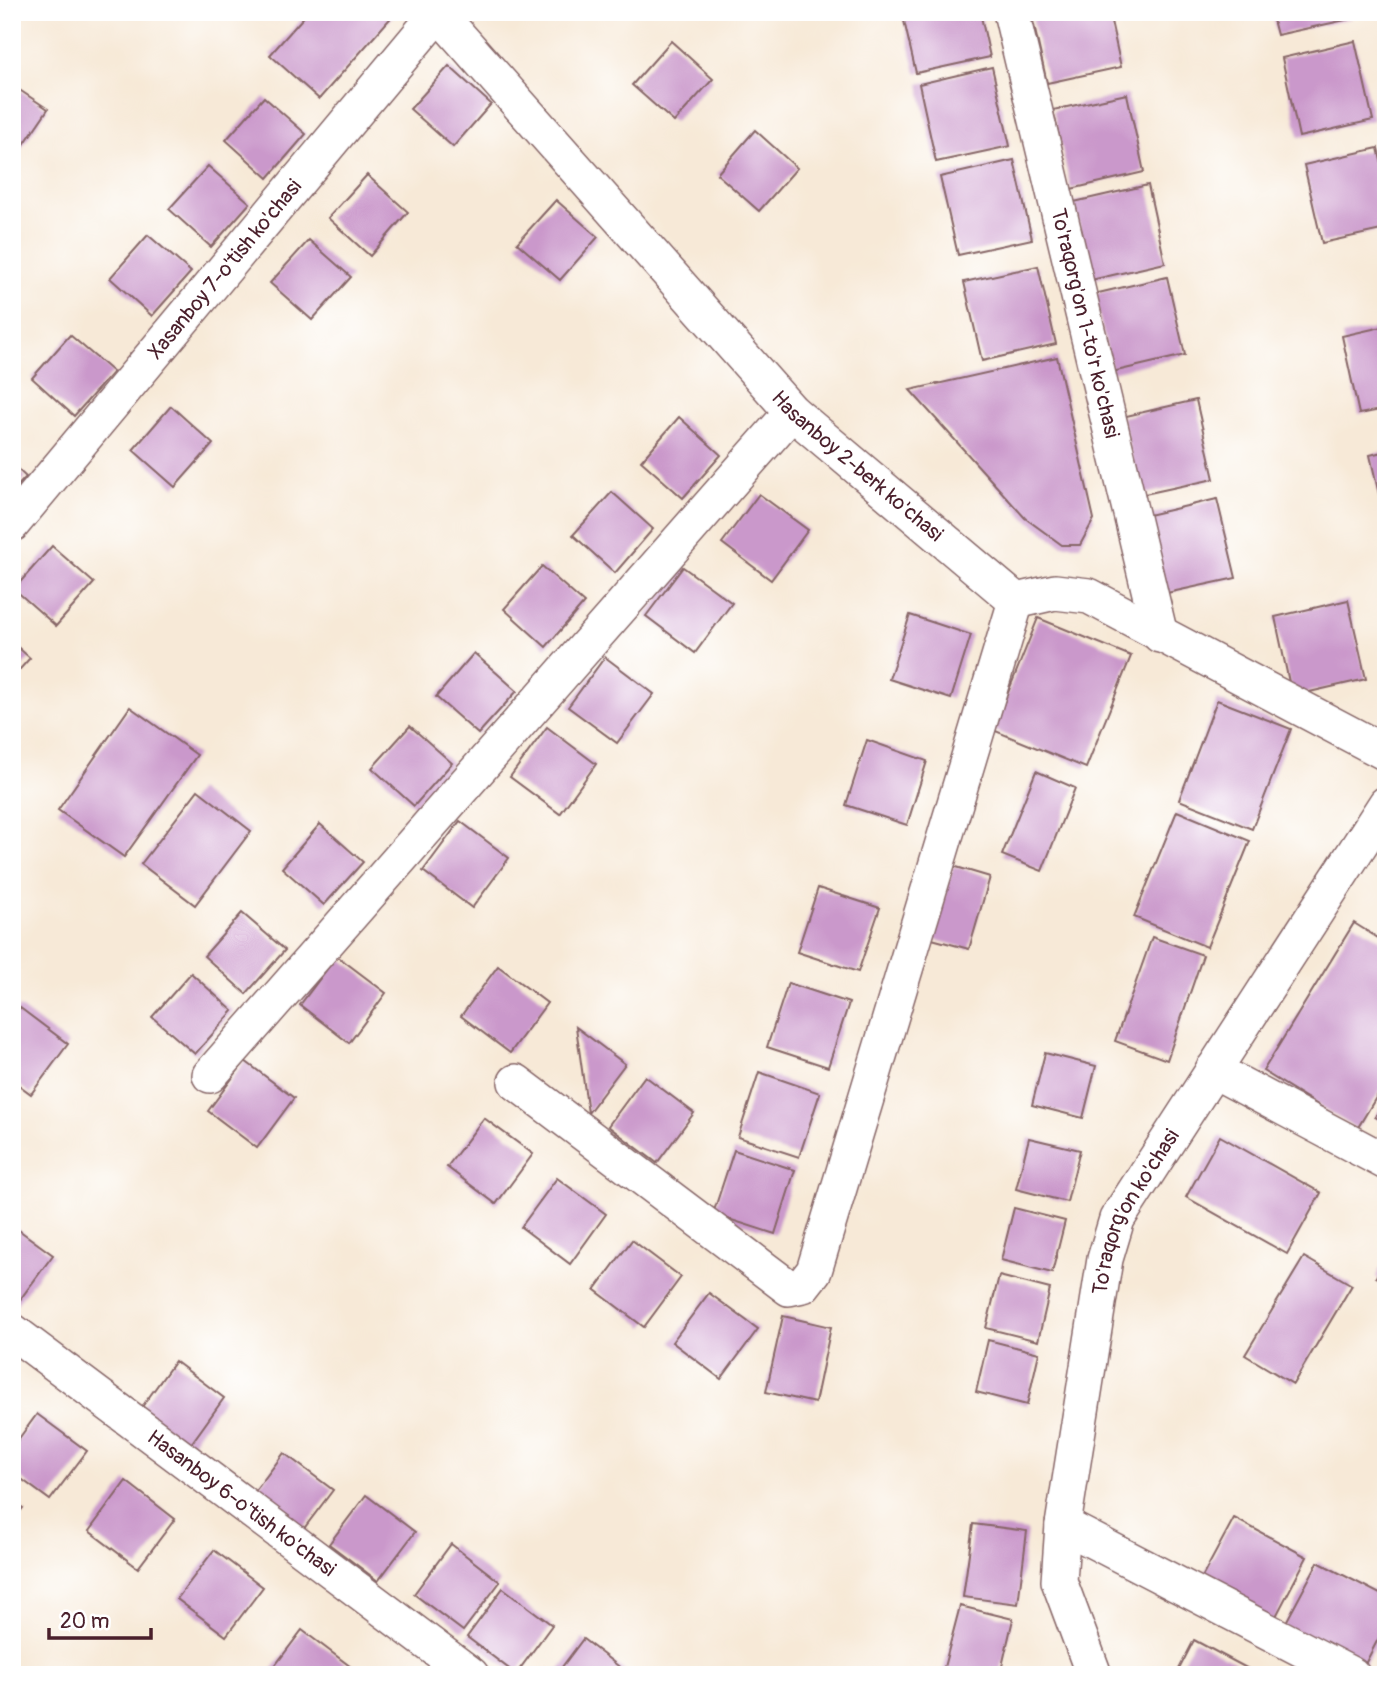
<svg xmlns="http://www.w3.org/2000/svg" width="1398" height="1687" font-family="Pangolin,sans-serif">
<rect width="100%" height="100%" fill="#fff"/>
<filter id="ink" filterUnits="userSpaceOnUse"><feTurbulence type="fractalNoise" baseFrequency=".0143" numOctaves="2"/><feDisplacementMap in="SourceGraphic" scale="14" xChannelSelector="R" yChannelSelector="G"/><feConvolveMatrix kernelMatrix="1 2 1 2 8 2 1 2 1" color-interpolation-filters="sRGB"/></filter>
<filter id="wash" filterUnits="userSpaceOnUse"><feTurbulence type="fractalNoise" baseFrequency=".00686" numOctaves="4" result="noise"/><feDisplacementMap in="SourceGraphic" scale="28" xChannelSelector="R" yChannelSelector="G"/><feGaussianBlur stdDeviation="1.57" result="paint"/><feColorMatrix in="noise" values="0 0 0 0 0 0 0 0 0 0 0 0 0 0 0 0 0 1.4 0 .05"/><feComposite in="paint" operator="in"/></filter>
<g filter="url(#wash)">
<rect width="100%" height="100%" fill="#f7e9d7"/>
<g id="blocks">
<g fill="#ca98cb">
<polygon points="308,12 396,12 319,99 270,55"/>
<polygon points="902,12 980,12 990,57 916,73"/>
<polygon points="1031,12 1109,12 1121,67 1047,83"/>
<polygon points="1271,12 1349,12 1350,19 1277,35"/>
<polygon points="671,41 713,79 674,122 632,85"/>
<polygon points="1355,41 1373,120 1299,137 1282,58"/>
<polygon points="449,66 491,104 453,147 410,109"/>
<polygon points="992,67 1010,146 936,162 919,84"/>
<polygon points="12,85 48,109 18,153 12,149"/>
<polygon points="1127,94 1144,172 1071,189 1053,110"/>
<polygon points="264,97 306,134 268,178 226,140"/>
<polygon points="755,130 797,168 759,211 717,174"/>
<polygon points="1378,148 1386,182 1386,229 1322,243 1304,165"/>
<polygon points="1014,160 1032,239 958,255 940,177"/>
<polygon points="208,166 250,203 211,247 169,209"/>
<polygon points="367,175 408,212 370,256 328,218"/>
<polygon points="1148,185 1165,263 1091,280 1074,202"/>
<polygon points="556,200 598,237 560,280 517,243"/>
<polygon points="148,235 191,272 152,316 110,278"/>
<polygon points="309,240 351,277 312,320 270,283"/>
<polygon points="1038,266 1056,344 982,361 964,282"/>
<polygon points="1167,277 1185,355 1112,372 1094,294"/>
<polygon points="1386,326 1386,409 1359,414 1342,336"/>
<polygon points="70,335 113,372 74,416 32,378"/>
<polygon points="1057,357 1094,519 1080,545 1062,545 1025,518 910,390"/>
<polygon points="1196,400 1214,479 1140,495 1122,417"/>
<polygon points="171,406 213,444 175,487 133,450"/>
<polygon points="679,417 721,455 683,498 641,461"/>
<polygon points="1386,451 1386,521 1385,521 1370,455"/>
<polygon points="12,464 26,477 12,492"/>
<polygon points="612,492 653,529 615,573 573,535"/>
<polygon points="759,494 808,530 771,580 722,543"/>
<polygon points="1217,499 1236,578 1162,594 1144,516"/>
<polygon points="52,546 94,583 56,626 14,589"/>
<polygon points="542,566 584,603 546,647 504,609"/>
<polygon points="683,567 732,603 695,653 646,616"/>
<polygon points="1348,600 1366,679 1292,696 1275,617"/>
<polygon points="910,615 971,635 951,699 889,679"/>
<polygon points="1038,618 1131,656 1086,768 993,730"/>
<polygon points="12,642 30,658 12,678"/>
<polygon points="474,653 517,691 478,734 436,697"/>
<polygon points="605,657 654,694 617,743 568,707"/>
<polygon points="1217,700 1291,729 1252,829 1179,800"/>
<polygon points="130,707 197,755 124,857 58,810"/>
<polygon points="410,726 452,763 414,806 372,768"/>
<polygon points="547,727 596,764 560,814 510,777"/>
<polygon points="867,740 927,761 907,825 846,805"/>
<polygon points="1036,771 1075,788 1042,871 1002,855"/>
<polygon points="198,790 251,831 195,905 141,864"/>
<polygon points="1177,811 1250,841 1207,947 1134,917"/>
<polygon points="460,821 509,858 472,908 423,871"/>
<polygon points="320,824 363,862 324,905 282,868"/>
<polygon points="953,866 990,877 969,949 932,939"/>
<polygon points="818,888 880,908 858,972 797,952"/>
<polygon points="242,913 285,950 246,994 204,956"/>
<polygon points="1354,923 1386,943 1386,1081 1357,1129 1263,1071"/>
<polygon points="1152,937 1203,955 1167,1060 1115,1041"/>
<polygon points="337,956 386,993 349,1043 300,1005"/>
<polygon points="498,966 547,1003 510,1053 461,1016"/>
<polygon points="191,973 233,1011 195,1054 152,1017"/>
<polygon points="788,983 849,1003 828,1067 767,1047"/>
<polygon points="19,1007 68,1044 31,1094 12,1080 12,1016"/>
<polygon points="576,1027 625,1064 588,1113"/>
<polygon points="1045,1053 1096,1066 1083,1118 1032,1105"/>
<polygon points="245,1061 294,1098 257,1148 208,1111"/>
<polygon points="759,1072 820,1093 799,1157 738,1137"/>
<polygon points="645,1076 694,1113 657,1163 608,1126"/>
<polygon points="1386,1099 1386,1123 1375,1117"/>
<polygon points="484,1118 533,1154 496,1204 447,1167"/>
<polygon points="1220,1136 1321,1193 1287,1254 1186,1197"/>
<polygon points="1029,1138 1080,1150 1067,1202 1016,1189"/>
<polygon points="734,1150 795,1170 775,1234 713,1214"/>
<polygon points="557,1178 606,1214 570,1264 521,1227"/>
<polygon points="1014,1208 1065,1221 1052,1273 1001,1260"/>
<polygon points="12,1225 53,1255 16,1305 12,1302"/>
<polygon points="632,1240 681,1277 644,1327 595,1290"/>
<polygon points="1304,1257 1352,1285 1293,1384 1245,1355"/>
<polygon points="1386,1258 1386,1283 1376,1277"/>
<polygon points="999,1276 1050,1289 1038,1341 986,1328"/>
<polygon points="709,1293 758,1329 721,1379 672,1342"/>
<polygon points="783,1316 831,1327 815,1403 766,1392"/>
<polygon points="988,1340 1039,1353 1027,1405 976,1392"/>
<polygon points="175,1361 224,1398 188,1448 139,1411"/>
<polygon points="37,1414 87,1451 50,1500 12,1472 12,1448"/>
<polygon points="284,1453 333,1490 296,1539 247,1502"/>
<polygon points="126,1481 175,1519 138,1568 89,1531"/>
<polygon points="366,1495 415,1532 378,1581 329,1544"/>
<polygon points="12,1500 23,1508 12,1521"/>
<polygon points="1234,1518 1307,1557 1273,1622 1199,1583"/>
<polygon points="973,1524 1027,1531 1018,1604 963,1597"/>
<polygon points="451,1544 500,1582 463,1631 414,1594"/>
<polygon points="214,1550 263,1587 226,1636 177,1599"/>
<polygon points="1318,1562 1386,1597 1386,1624 1363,1668 1284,1626"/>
<polygon points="503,1588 552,1625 516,1674 467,1637"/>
<polygon points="960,1606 1013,1619 1000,1675 942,1675"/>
<polygon points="302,1630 351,1667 345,1675 268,1675"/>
<polygon points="583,1639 630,1675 556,1675"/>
<polygon points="1194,1640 1256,1673 1255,1675 1176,1675"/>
</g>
</g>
</g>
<g filter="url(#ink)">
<use href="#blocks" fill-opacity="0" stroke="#876667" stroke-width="2"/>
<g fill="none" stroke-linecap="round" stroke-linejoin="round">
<defs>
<g id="street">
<path id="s1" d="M1011,12l149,623"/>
<path id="s2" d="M438,13l354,399 224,189 39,-9 34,4 297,157"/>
<path id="s3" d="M12,524l427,-512"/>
<polyline points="1213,1070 1386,1162"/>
<polyline points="210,1075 792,412"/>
<polyline points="516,1082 789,1288 803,1285 814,1271 1016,601"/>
<path id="s4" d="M12,1331l459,344"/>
<polyline points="1063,1525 1352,1675"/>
<path id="s5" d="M1094,1675l-35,-94 4,-56 42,-266 12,-40 269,-415"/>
</g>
</defs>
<use href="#street" stroke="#876667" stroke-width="38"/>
<use href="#street" stroke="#fff" stroke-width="35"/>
</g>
</g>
<g text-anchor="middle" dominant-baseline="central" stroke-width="7" stroke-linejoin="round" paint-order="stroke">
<g font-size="21" fill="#4a1f2b" stroke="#fff">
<text stroke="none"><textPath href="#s3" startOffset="332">Xasanboy 7-o'tish ko'chasi</textPath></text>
<text stroke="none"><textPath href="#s1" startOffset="320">To'raqorg'on 1-to'r ko'chasi</textPath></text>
<text stroke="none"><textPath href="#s2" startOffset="618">Hasanboy 2-berk ko'chasi</textPath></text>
<text stroke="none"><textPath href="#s5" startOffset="481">To'raqorg'on ko'chasi</textPath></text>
<text stroke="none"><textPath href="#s4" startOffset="287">Hasanboy 6-o'tish ko'chasi</textPath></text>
</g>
</g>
<rect width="1398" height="1687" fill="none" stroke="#fff" stroke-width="42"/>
<path d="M49 1628v10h102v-10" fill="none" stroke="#4a1f2b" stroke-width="3.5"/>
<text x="60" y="1628" font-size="21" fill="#4a1f2b" stroke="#ffffff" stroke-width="5" paint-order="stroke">20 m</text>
</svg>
